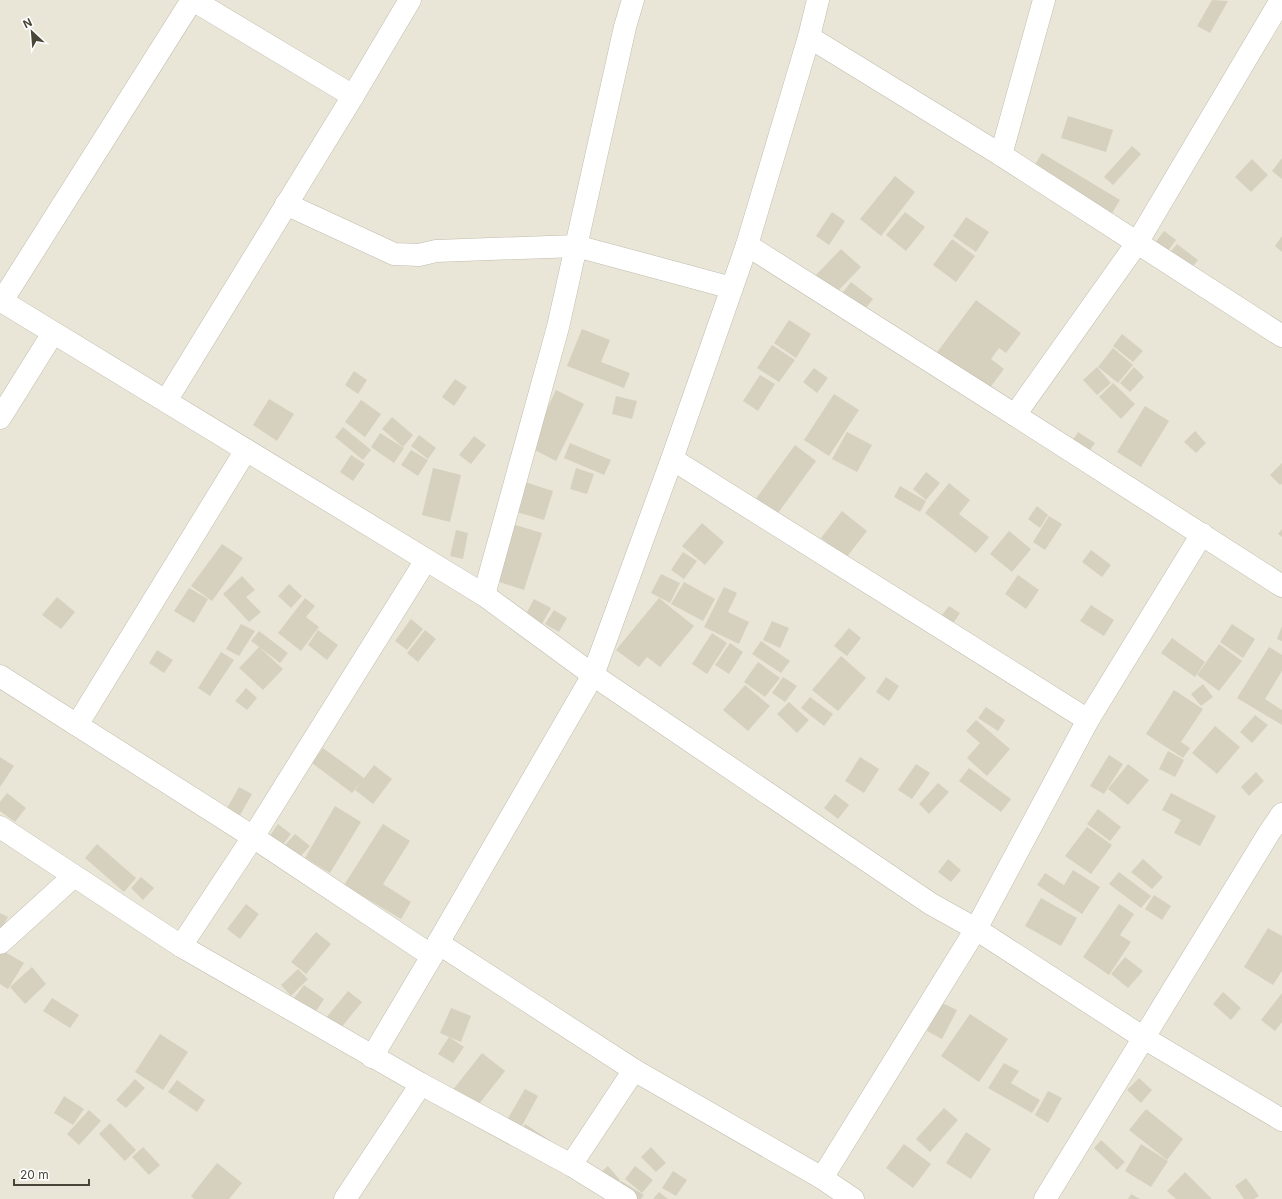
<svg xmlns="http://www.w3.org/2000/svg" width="1282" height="1199" font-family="Inter,sans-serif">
<rect width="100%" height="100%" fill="#f5f3ea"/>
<rect fill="#e9e6d8" x="0" y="0" width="1282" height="1199"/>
<g fill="#d6d1bf">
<polygon points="1212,0 1228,1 1210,33 1197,26"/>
<polygon points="1068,116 1113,130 1106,152 1061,138"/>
<polygon points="1132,146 1141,154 1113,185 1104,177"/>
<polygon points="1042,153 1120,200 1106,223 1028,176"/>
<polygon points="1282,158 1282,179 1272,171"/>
<polygon points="1252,159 1268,175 1251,192 1235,177"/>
<polygon points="895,176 915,192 881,236 860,219"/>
<polygon points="832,212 845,221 829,245 816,236"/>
<polygon points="905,212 925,227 906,251 886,235"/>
<polygon points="966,217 989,232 976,252 953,236"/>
<polygon points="1164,231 1176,240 1164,256 1152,247"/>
<polygon points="1282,236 1282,252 1275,246"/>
<polygon points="952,239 975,256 956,282 933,265"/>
<polygon points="1177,244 1198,260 1187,274 1166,257"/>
<polygon points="841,249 861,267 834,295 814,277"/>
<polygon points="851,282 873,299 862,313 840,296"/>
<polygon points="976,300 1021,333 1006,353 999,348 991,359 1004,369 986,393 935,355"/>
<polygon points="789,320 811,334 796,358 774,343"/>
<polygon points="582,329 610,340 601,362 630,373 624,388 567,366"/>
<polygon points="1122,334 1143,351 1133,362 1113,346"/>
<polygon points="772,345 795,360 779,382 757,368"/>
<polygon points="1113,348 1133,365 1118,383 1098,367"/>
<polygon points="1097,367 1111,383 1097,395 1083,380"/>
<polygon points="1134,367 1144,377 1130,392 1120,383"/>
<polygon points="814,368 828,378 817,393 803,382"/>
<polygon points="354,371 367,380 358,394 345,385"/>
<polygon points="760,375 775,384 758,411 743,401"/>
<polygon points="455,379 467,387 454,406 442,397"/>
<polygon points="1113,383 1135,404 1121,419 1099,397"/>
<polygon points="556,390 584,404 556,461 529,447"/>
<polygon points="834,394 859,410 829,456 804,440"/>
<polygon points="616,396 637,401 632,419 612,414"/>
<polygon points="269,399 294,414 277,441 253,425"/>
<polygon points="361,400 381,414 365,437 345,422"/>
<polygon points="1145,406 1169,421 1141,467 1117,452"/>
<polygon points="392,417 413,435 403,447 382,429"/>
<polygon points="343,427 371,450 363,460 335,437"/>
<polygon points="1195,431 1206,443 1196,453 1184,442"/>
<polygon points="847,432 872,445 857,472 832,459"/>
<polygon points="1078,432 1095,443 1087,454 1071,443"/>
<polygon points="380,433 404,448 394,463 371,447"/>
<polygon points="419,435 436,448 428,459 411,446"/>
<polygon points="474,436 486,445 471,464 459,455"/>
<polygon points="570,443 611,460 604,475 564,458"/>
<polygon points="795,445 816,461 773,520 752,504"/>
<polygon points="411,450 428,460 418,476 401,465"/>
<polygon points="351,455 365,464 353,481 340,472"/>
<polygon points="1282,463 1282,484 1280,485 1270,475"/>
<polygon points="433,468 461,475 450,522 422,515"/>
<polygon points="576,468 594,474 587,494 570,489"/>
<polygon points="926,472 940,483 926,500 913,489"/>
<polygon points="522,481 553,491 544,520 513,511"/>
<polygon points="949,483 970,500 959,514 989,537 976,553 925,513"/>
<polygon points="900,486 926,501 920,512 894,497"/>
<polygon points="1037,506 1048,515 1040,528 1028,519"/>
<polygon points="842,511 867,531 846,558 821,538"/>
<polygon points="1049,516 1062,524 1045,550 1033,542"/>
<polygon points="702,523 724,542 705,565 682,546"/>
<polygon points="512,524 542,533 524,590 493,580"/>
<polygon points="1282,529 1282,537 1278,534"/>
<polygon points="456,530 468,533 463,559 450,556"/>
<polygon points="1009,531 1031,549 1012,572 990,554"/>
<polygon points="222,544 243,558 212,601 191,586"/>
<polygon points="1091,550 1111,565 1102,577 1082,562"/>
<polygon points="683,552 697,561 684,579 671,570"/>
<polygon points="661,574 680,583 670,603 651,593"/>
<polygon points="1018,575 1039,590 1026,609 1005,594"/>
<polygon points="242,576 255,590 246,597 261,612 249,622 223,594"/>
<polygon points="684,582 715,599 703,621 671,604"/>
<polygon points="289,584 302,596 291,608 278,596"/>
<polygon points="724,587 737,593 728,612 749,622 739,644 704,627"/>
<polygon points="189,588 208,599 194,623 174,611"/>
<polygon points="57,597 75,612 61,629 42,615"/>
<polygon points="305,598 315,606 306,617 319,627 301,651 278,633"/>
<polygon points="659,598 694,626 660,667 647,657 639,667 616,650"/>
<polygon points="534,599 551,608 542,624 526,614"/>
<polygon points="1091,605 1114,620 1104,636 1080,621"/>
<polygon points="949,606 960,613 950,628 938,620"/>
<polygon points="554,610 567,618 559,632 545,624"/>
<polygon points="411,619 423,629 407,650 395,641"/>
<polygon points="772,621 789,628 780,648 763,640"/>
<polygon points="241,624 255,631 239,656 226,649"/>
<polygon points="1232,624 1255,639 1243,658 1220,642"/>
<polygon points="1282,626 1282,641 1277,639"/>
<polygon points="849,628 861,638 847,656 834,646"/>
<polygon points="318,630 338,645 327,660 308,645"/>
<polygon points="425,630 436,639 418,662 407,653"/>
<polygon points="259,631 288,653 280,663 251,641"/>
<polygon points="712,633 727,643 707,674 692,664"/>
<polygon points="1172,638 1205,662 1195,677 1161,653"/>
<polygon points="761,641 790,661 781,673 752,654"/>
<polygon points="730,643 743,652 729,674 715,665"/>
<polygon points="1219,644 1242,661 1219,691 1197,675"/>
<polygon points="259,647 283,669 263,690 239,668"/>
<polygon points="1269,647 1282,655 1282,671 1265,699 1282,710 1282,725 1237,698"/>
<polygon points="157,650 173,660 164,673 149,663"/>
<polygon points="221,652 234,660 210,696 198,688"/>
<polygon points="841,656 866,678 838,711 812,690"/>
<polygon points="758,662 780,678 765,697 744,682"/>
<polygon points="783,677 797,686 785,702 772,693"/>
<polygon points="886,677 899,686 889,701 876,692"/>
<polygon points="1203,684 1213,697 1201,706 1191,694"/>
<polygon points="745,685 770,706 748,731 723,710"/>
<polygon points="246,688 257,698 247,710 235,701"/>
<polygon points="1174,690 1203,709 1181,742 1190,748 1183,758 1146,734"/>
<polygon points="810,697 833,714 824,726 801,708"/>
<polygon points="789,702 809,720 797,733 777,714"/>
<polygon points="986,707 1005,720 998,731 978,718"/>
<polygon points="1255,715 1268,725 1252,743 1240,732"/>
<polygon points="976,720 1010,749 987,776 967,758 980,743 966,731"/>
<polygon points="1215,726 1240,747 1217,774 1192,753"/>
<polygon points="323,748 364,778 374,765 392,779 373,804 355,790 361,781 352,793 312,763"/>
<polygon points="1168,751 1184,760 1175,777 1159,769"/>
<polygon points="1109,755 1123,764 1104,794 1090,786"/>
<polygon points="0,757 14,766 0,787"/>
<polygon points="860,757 879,769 864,793 845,781"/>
<polygon points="916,764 930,773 912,799 898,790"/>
<polygon points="1128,764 1149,780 1128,805 1108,789"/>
<polygon points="969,768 1011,799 1001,812 959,781"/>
<polygon points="1256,772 1264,781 1249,796 1241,787"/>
<polygon points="938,783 949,792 929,814 919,804"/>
<polygon points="239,787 252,794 239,817 226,810"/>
<polygon points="7,793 26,808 15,822 0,811 0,802"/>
<polygon points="1171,793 1216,816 1200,846 1174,833 1181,820 1162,810"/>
<polygon points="835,794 849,805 838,819 824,808"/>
<polygon points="335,806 361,822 330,873 305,858"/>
<polygon points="1098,809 1121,827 1110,841 1087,824"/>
<polygon points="278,824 291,834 282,846 269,837"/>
<polygon points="383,824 410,841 383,884 411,902 401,919 344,885"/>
<polygon points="1087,827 1112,845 1091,874 1065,856"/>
<polygon points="295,834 310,846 299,858 284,846"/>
<polygon points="97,844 136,878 124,892 85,858"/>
<polygon points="948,859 961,870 951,882 938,872"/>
<polygon points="1143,859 1163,877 1152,889 1131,872"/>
<polygon points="1073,870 1100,887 1082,914 1037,885 1045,873 1064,885"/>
<polygon points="1119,872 1151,896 1141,908 1109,884"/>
<polygon points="141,877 154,888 143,900 131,888"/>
<polygon points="1154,895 1171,906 1162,920 1145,909"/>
<polygon points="1041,898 1077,918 1061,946 1025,926"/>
<polygon points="246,904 259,914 240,939 227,929"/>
<polygon points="1119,904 1134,914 1120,935 1131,942 1109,975 1083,957"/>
<polygon points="0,913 8,917 0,930"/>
<polygon points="1268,928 1282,936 1282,971 1273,985 1244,967"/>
<polygon points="316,932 331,944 306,974 291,962"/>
<polygon points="0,949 24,963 8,989 0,984"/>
<polygon points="1125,957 1143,971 1128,988 1111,974"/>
<polygon points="32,967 46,984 25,1004 10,987"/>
<polygon points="298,969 308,979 291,996 281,985"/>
<polygon points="304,985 324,999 315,1013 294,998"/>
<polygon points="348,991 362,1002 340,1029 326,1018"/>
<polygon points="1223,992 1241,1008 1231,1020 1213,1004"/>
<polygon points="1282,993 1282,1022 1275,1031 1261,1020"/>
<polygon points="52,998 79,1015 70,1028 43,1011"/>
<polygon points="942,1003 957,1010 942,1039 927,1031"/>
<polygon points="451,1008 471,1016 461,1042 440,1033"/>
<polygon points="970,1014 1008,1039 979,1082 941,1056"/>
<polygon points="160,1034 188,1052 163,1090 135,1072"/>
<polygon points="449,1037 464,1047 453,1063 438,1054"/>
<polygon points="482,1053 505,1071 475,1109 452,1091"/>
<polygon points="1004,1063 1019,1071 1011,1083 1040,1100 1032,1113 988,1088"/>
<polygon points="1139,1078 1152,1090 1141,1103 1127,1090"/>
<polygon points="135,1079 145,1088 126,1108 116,1100"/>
<polygon points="177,1080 205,1100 197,1112 168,1092"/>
<polygon points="525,1089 538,1096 518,1133 504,1125"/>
<polygon points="1048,1091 1062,1098 1048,1123 1035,1115"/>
<polygon points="64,1096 84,1109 73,1125 54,1113"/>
<polygon points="944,1108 958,1120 930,1152 916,1139"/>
<polygon points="1146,1109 1183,1139 1167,1160 1129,1130"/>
<polygon points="89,1110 101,1121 79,1145 67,1134"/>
<polygon points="110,1123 136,1150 125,1161 99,1134"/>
<polygon points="525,1124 551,1141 544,1152 517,1136"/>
<polygon points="966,1132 991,1149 971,1179 946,1163"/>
<polygon points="1101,1140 1125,1162 1117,1170 1094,1148"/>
<polygon points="904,1144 931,1164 913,1188 886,1168"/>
<polygon points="1141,1144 1168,1161 1151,1187 1125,1171"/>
<polygon points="143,1147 160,1165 149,1175 132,1157"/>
<polygon points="651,1147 666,1163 656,1172 641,1157"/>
<polygon points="217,1163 242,1183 229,1199 194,1199 191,1196"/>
<polygon points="608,1166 620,1180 606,1192 594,1178"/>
<polygon points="635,1166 653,1180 642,1193 625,1179"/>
<polygon points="673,1171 687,1180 676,1196 662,1188"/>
<polygon points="1185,1172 1212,1199 1176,1199 1167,1191"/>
<polygon points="1246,1178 1259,1196 1254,1199 1244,1199 1235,1186"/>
<polygon points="621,1181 644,1195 641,1199 623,1199 613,1192"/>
<polygon points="659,1192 668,1199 653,1199"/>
<polygon points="1131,1194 1140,1199 1128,1199"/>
</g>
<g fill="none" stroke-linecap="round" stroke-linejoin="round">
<defs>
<g id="minor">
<polyline points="193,0 353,96"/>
<polyline points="809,37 1001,155 1282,336"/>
<polyline points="1001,155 1044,0"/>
<polyline points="286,204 394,254 419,255 436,251 576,246 732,288"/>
<polyline points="747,245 1015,415 1282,586"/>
<polyline points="0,300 484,595 593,675 931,904 976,929 1144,1038 1282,1120"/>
<polyline points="2,301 192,0"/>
<polyline points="166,401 353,96 410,0"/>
<polyline points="1015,415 1137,243 1281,0"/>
<polyline points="0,418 53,333"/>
<polyline points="672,459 1088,720"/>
<polyline points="484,595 558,327 625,27 633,0"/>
<polyline points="0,676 253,837 432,956"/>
<polyline points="77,725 246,450"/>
<polyline points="0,827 181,946 421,1084 571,1165 626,1199"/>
<polyline points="0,943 74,876"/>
<polyline points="438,943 634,1070 822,1178 853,1199"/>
<polyline points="181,946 253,837 426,560"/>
<polyline points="372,1057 432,956 438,943 593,675 672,459 747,245 809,37 818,0"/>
<polyline points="571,1165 634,1070"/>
<polyline points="822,1178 976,929 1088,720 1202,534"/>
<polyline points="345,1199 421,1084"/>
<polyline points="1045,1199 1269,833 1282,814"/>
</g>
</defs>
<use href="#minor" stroke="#c0bcac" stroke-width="23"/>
<use href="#minor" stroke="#fff" stroke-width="22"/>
</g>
<g transform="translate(32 32) rotate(334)" stroke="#ffffff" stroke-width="3" paint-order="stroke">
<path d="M0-3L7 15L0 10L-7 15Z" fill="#494538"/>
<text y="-6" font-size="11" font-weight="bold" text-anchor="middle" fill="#494538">N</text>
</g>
<path d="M14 1179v6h75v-6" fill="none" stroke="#494538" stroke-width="2"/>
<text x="20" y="1179" font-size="12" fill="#494538" stroke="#ffffff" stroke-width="3" paint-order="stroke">20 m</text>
</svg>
